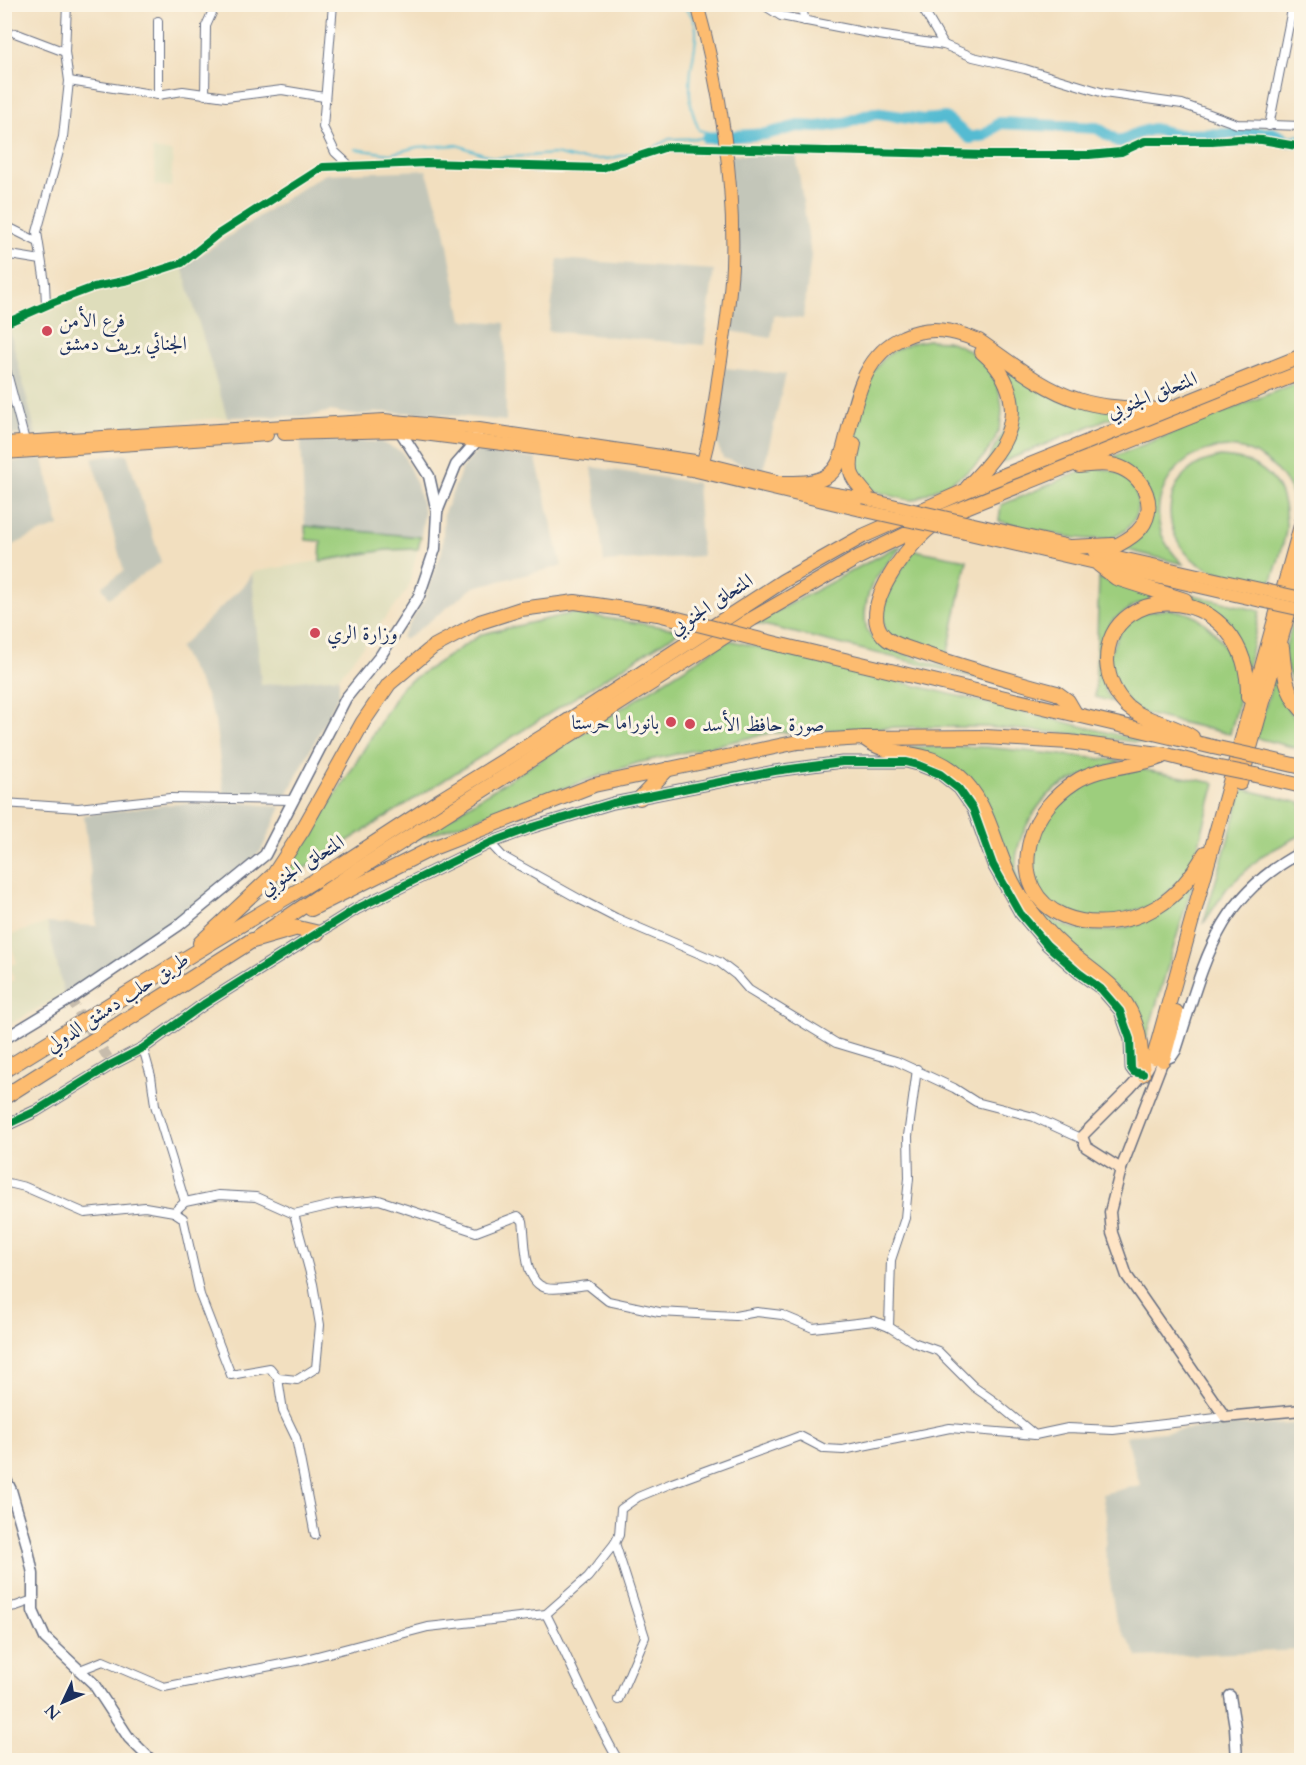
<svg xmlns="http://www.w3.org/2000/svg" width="1306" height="1765" font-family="Cardo,Amiri,serif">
<rect width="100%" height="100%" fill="#fcf5e5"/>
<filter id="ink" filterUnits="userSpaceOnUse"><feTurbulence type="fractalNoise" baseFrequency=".0167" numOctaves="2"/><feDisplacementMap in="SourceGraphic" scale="12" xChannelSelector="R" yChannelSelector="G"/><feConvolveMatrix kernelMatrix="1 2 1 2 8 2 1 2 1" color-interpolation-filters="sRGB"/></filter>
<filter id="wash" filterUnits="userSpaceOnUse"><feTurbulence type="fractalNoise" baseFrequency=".008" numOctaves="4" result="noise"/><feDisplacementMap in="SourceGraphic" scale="24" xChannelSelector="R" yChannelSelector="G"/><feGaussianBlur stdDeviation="1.35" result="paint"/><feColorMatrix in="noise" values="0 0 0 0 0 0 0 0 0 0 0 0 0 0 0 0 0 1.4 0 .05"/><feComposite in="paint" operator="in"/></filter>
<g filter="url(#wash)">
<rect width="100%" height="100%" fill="#f2dfbf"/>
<g fill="#deddbb">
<polygon points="152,149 173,152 171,187 154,185 156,176"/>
<polygon points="182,267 227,417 36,435 9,327 97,293"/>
<polygon points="418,549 408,589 339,677 261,685 252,572 386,550"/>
<polygon points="47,923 64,994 5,1027 5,985 14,980 9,965 17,963 8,936"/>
</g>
<g fill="#c3c6b9">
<polygon points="796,153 811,256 803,319 774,315 771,338 730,331 731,155"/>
<polygon points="426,170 444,225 462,320 505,323 506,421 427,413 381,412 355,415 330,411 310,416 227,417 182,267 288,197 325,174"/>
<polygon points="558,259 714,270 704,345 548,331"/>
<polygon points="9,327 36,435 5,435 4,330"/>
<polygon points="725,368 786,374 763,471 723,458 715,439"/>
<polygon points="301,440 380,442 402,452 417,485 424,513 421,537 305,526"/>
<polygon points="478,450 536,459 562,566 474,587 405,640 401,637 425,599 442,551 444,513 462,469"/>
<polygon points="127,454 161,562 109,598 102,586 124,571 92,458"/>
<polygon points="43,459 59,526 34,535 5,549 5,462"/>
<polygon points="592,467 697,483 702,556 604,562"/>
<polygon points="252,572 261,685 339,677 339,694 287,795 224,794 215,720 205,693 179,648 245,584"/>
<polygon points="245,803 281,807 261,851 175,921 64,994 47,923 97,926 84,815 173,804"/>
<polygon points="1301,1424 1301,1650 1138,1657 1116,1621 1105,1549 1107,1521 1102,1494 1140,1485 1126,1436 1219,1426"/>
</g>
<g fill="#9dce7d" stroke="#5c7e6e" stroke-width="1.5">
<path d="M928,340c6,1 12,0 18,1 38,8 65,51 53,88 -11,33 -36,48 -65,61 -7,3 -14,8 -21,10 -8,1 -44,-11 -54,-14l-9,-30 18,-78 17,-21 12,-8 15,-6z"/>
<polygon points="990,356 1024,380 1124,412 983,470 1011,416"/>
<path d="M1301,381v100l-6,25c-3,-17 -12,-30 -25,-42 -52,-45 -129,8 -108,71 4,11 13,21 21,29l-68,-17 28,-20v-41l-35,-27z"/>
<path d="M1220,457c34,1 61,18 65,54 0,6 2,13 1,18 -2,18 -10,37 -15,55 -21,-6 -58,-9 -75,-22 -35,-26 -36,-80 6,-100 6,-2 12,-3 18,-5z"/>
<path d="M1091,467c10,2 23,2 31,8 26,18 18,56 -13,63 -25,6 -84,-11 -110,-17l2,-16z"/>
<polygon points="305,526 421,537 418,549 386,550 320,561 321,541 306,540"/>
<path d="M896,547h5c-11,14 -27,29 -32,45 -4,13 -7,34 2,45 12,15 109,40 134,48l-250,-62z"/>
<polygon points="914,550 967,560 947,657 887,636 878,605"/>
<polygon points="1099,578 1166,600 1137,604 1112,621 1099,656 1105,691 1113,702 1095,697"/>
<polygon points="1148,584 1260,611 1247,669 1218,617 1197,603"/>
<path d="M1168,609c8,2 19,3 26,7 27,15 44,47 45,77 0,13 -6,28 -9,41l-93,-22 -22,-25 -7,-30 13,-28 21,-16z"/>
<polygon points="573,613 682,630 273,888 349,774 402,686 482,634"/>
<polygon points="1294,619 1301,620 1301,708 1283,655"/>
<polygon points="729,640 1159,745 1073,734 985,727 900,727 770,733 637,763 414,840"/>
<path d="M1275,674c4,21 10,36 26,51v24l-45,-11z"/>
<path d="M909,747h76l137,14c-21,9 -45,15 -63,26 -14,8 -25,25 -32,38 -42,79 46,127 115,97 23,-9 37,-26 52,-43l-54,180 -3,-33 -117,-128 -36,-90z"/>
<polygon points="1140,769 1215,783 1194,863 1188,874 1152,906 1093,921 1041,900 1027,857 1038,824 1065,795 1099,775"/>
<polygon points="1243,789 1301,803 1301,835 1263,855 1227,888 1203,924"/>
</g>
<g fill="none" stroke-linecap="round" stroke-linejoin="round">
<g stroke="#54bbd2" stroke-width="2">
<path d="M676,4c31,12 18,42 15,66 -1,8 -1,16 -1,24 0,13 4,24 9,36l12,3 4,5"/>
<polyline points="653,148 669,139 707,138"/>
<polyline points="355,149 390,154 417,147 457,145 495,158 555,154 576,159 607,159 639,152"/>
</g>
<polyline stroke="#54bbd2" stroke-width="12" points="707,138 766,134 798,126 818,127 845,123 874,113 923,120 945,118 970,138 985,135 1000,123 1097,128 1119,142 1138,133 1153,129 1179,135 1272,133 1289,141 1302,140"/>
</g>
</g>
<g filter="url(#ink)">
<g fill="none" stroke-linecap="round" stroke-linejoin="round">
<polyline stroke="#c7bcac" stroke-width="10" stroke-dasharray="10 5" stroke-linecap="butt" points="70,999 112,1064"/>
<defs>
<g id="minor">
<polyline points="333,4 323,127 335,152 350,166"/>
<polyline points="762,4 781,16 879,35 944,45 973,57 1025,69 1104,93 1182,104 1237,124 1302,126"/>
<polyline points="801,4 805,21"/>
<polyline points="920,4 944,45"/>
<polyline points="15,33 65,52"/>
<polyline points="69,81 158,95 183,91 226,97 282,90 324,97"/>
<polyline points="158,95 158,21"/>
<polyline points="205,95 206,26 216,4"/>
<polyline points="1269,126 1293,4"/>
<polyline points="4,225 38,242"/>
<polyline points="4,254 41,260"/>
<polyline points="46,305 45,283 37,232 63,137 69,81 65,52 67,4"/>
<polyline points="4,324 54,302 94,287 129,280 182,263 218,234 323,167 426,163 602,168 667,147 987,155 1089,155 1121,152 1145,141 1212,141 1239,139 1262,140 1302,147"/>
<polyline points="4,362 25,441"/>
<polyline points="4,803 78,808 170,798 294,800"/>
<polyline points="490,843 502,856 581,900 616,918 719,962 736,975 749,990 836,1043 896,1061 954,1088 976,1102 1034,1117 1082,1139"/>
<polyline points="143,1048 151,1076 155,1105 185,1202"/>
<polyline points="4,1182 25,1187 85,1213 145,1207 174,1212 185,1202 219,1195 256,1197 294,1214 313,1284 320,1325 316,1368 297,1380 278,1378"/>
<polyline points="174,1212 183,1218 200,1295 231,1375 270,1368 278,1378 283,1411 296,1438 315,1535"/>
<path d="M294,1214l42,-10 43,-4 97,32 42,-16 5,5c3,19 0,62 23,67 12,3 30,-2 42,-3l20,16 51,11 76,4 22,-4 25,3 31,13 61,-7 15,6 24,15 25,9 36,36 20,14 41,34"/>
<polyline points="889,1327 891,1260 905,1218 909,1178 908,1136 917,1069"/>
<polyline points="615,1543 645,1637 618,1700"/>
<polyline points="4,1608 16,1606 33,1600"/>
<path d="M546,1614c25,49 45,99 72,146"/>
<polyline points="80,1670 103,1661 164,1687 302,1660 428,1627 546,1614 588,1577 615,1543 619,1535 621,1509 638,1497 672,1483 800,1436 825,1449 843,1450 950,1428 1035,1435 1068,1428 1113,1430 1225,1417"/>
</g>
<g id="tertiary">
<polyline points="399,426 400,431 429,476 437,512"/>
<polyline points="4,1039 70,999 179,925 265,855 346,698 381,655 419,596 435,549 437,512 456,465 476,442 477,435"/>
<path d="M1163,1060l9,-4 4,-6c28,-85 39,-153 126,-198"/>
<polyline points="4,1126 36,1111 112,1064 143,1048 204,1004 356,909 490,843 533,827 613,803 775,771 842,762 906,762 918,765 940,774 959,789 973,809 993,865 1020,913 1047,945 1079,973 1101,989 1120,1011 1130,1039 1131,1068 1134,1072 1143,1074"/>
<polyline points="4,1476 11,1490 27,1545 33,1574 33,1611 45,1638 93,1683 129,1738 151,1760"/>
<polyline points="1230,1696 1235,1727 1237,1760"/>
</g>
<g id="secondary">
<polyline points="1163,1060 1121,1169 1110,1212 1112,1233 1127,1276 1225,1417 1302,1410"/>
<polyline points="1121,1169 1086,1147 1082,1136 1130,1088 1147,1069 1154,1057"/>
</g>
<g id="primary">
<path d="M697,4c23,81 38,178 35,262 -2,38 -8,75 -14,113 -4,30 -8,60 -17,89"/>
<polyline points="284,434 400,431 635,461 692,470 861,510"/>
<polyline points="4,443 384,420 479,429 695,461 812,490 871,500"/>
<polyline points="4,453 267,435"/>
<polyline points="965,522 1078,548"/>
<polyline points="965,533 1261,601"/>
<polyline points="1095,552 1265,590"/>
</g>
<g id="trunk">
<path d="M854,444c-8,34 -2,32 17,56"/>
<path d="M1079,466c13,-1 24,-4 37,0 28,8 45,43 21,66 -10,10 -24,15 -36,21"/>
<path d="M782,483c15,0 37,1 49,-10 9,-8 12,-21 15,-33 10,-39 16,-85 58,-103 25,-12 50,-7 75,4 31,21 63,48 99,59 27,9 56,8 83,10"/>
<path d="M967,488c11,-13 24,-25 33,-40 22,-34 12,-71 -18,-96"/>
<path d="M931,527c-22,17 -73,80 -48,108 7,9 23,12 33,16 46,16 93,29 141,42l11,8 7,12"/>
<polyline points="1071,547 1113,545"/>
<polyline points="1099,565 1116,578 1185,600"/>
<polyline points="781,645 1213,747"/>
<path d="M1282,647c2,24 3,45 20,63"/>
<path d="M1192,737c-20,-14 -47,-15 -65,-31 -12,-12 -19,-28 -20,-45 0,-83 143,-80 141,36"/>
<path d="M865,739c28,21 62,8 92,35 36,31 37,81 62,120 13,20 29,39 47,55 25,23 55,36 68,71 7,17 7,36 9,54"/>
<path d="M1161,757c-28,11 -60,8 -86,25 -20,13 -38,33 -44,56 -23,82 69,103 126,69 22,-13 36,-32 48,-54"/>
<polyline points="1259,757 1302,767"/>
<polyline points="1255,775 1302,786"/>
<polyline points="1240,783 1302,564"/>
<polyline points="640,798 668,769"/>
<polyline points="311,909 433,848 594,785 798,742 864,738 985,737 1069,742 1167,755 1210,766"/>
<polyline points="258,937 356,871 752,619 859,557 946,515 1302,372"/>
<polyline points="200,943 274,874 302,831 363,722 389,684 433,647 480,622 521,609 575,602 658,614"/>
<polyline points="181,961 342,864 440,800 560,726 783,581 863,536 965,491 1302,356"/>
<polyline points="1154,1057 1302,522"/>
<polyline points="1163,1060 1176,1012"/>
</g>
<g id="motorway">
<polyline points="4,1070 181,961"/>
<polyline points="4,1097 251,941 296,928 317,933"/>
</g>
</defs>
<use href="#minor" stroke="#666d80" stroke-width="10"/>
<use href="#tertiary" stroke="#666d80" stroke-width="13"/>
<use href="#secondary" stroke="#666d80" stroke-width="13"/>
<use href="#primary" stroke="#666d80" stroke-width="14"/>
<use href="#trunk" stroke="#666d80" stroke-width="16"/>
<use href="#motorway" stroke="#666d80" stroke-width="17"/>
<use href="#minor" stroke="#fff" stroke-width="8"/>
<use href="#tertiary" stroke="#fff" stroke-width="10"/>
<use href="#secondary" stroke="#fee4c5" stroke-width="10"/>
<use href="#primary" stroke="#fdbc6f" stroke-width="12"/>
<use href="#trunk" stroke="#fdbc6f" stroke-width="14"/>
<use href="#motorway" stroke="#fdbc6f" stroke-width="15"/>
<defs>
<g id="primary-bridge">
<polyline points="871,500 965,522"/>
<polyline points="861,510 965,533"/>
<polyline points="1265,590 1302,598"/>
<polyline points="1261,601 1302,610"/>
</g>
<g id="trunk-bridge">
<polyline points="658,614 781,645"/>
<polyline points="1213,747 1259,757"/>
<polyline points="1210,766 1255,775"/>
</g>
</defs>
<use href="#primary-bridge" stroke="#666d80" stroke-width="14" stroke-linecap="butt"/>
<use href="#trunk-bridge" stroke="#666d80" stroke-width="16" stroke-linecap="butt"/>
<use href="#primary-bridge" stroke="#fdbc6f" stroke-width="12"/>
<use href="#trunk-bridge" stroke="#fdbc6f" stroke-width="14"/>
<defs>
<g id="cycleway">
<polyline points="4,324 54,302 94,287 129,280 182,263 218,234 323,167 426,163 602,168 667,147 987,155 1089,155 1121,152 1145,141 1212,141 1239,139 1262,140 1302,147"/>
<polyline points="4,1126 36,1111 112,1064 143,1048 204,1004 356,909 490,843 533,827 613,803 775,771 842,762 906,762 918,765 940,774 959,789 973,809 993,865 1020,913 1047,945 1079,973 1101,989 1120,1011 1130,1039 1131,1068 1134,1072 1143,1074"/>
</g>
</defs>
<use href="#cycleway" stroke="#fcf5e5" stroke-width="11"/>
<use href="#cycleway" stroke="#00873e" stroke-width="8"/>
</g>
</g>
<g fill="#d1495b" stroke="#fcf5e5" stroke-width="2">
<circle cx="47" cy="331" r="6"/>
<circle cx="315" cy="633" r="6"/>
<circle cx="671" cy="722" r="6"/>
<circle cx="690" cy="724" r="6"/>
</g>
<g text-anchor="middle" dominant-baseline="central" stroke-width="6" stroke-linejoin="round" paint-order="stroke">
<g font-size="20" fill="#1b2f5e" stroke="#fcf5e5" text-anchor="start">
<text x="59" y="320">فرع الأمن<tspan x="59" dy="23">الجنائي بريف دمشق</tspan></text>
<text x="327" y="633">وزارة الري</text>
<text x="659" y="722" text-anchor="end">بانوراما حرستا</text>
<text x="702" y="724">صورة حافظ الأسد</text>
</g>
<g font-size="20" fill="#1b2f5e" stroke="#fcf5e5">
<text transform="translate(1152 395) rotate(-22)">المتحلق الجنوبي</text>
<text transform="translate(711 604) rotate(-33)">المتحلق الجنوبي</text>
<text transform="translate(302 865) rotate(-32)">المتحلق الجنوبي</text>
<text transform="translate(117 1002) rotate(-33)">طريق حلب دمشق الدولي</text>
</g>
</g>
<rect width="1306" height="1765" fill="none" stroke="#fcf5e5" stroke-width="24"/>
<g transform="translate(63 1702) rotate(226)" stroke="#fcf5e5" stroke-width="4.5" paint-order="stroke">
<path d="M0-4.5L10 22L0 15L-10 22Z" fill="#1b2f5e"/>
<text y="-9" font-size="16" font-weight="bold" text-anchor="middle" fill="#1b2f5e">N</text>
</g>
</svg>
